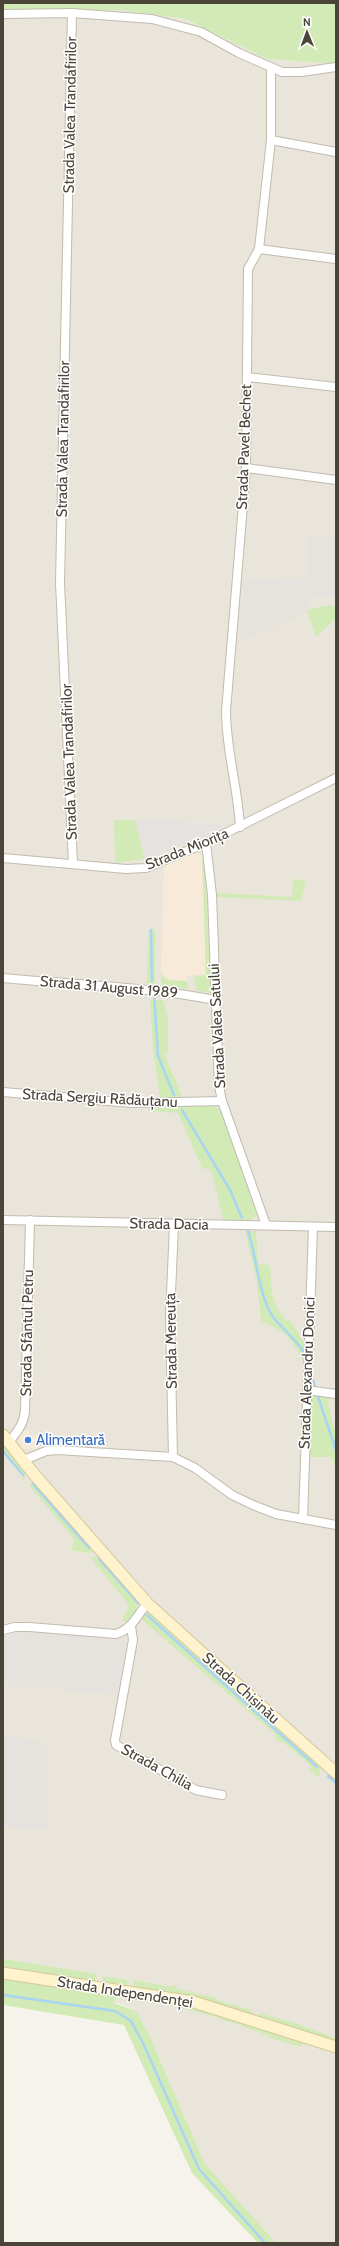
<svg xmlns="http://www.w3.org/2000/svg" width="339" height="2246" font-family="Cabin,sans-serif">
<rect width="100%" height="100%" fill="#f6f3ec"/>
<polygon fill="#eae5da" points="3,10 120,10 186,19 267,59 336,64 336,2243 276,2243 222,2185 205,2164 148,2032 136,2011 122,2004 3,1986"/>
<g fill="#f7ead8">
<polygon points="196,853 202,855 206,975 187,976 187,981 167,980 161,973 164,865"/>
<polygon points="29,1429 29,1435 37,1435 37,1449 24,1449 19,1443 20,1436 24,1430"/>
</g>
<g fill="#e6e2dd">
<polygon points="308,537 336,537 336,592 334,595 307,598 307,614 240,641 243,579 307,578"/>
<polygon points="31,1630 119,1638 127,1643 118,1691 110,1694 61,1690 59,1687 53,1687 50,1689 3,1685 3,1635"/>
<polygon points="3,1734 49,1744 47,1829 3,1828"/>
</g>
<g fill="#d2eab5">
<polygon points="3,3 336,3 336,64 267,59 186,19 120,10 3,10"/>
<polygon points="330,605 336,608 336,618 316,637 307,610"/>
<polygon points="114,820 135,820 145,859 115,863"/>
<polygon points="202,855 205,858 211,993 196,990 194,976 206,975"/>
<polygon points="293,879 306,880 301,901 216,897 216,893 292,897"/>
<polygon points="149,929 155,929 155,984 145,983 147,981"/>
<polygon points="161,973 167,980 187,981 189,989 162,985"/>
<polygon points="150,1000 163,1000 168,1018 168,1052 164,1053 182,1097 160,1098 153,1048"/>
<polygon points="207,1104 220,1109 224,1115 254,1203 257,1216 247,1222 224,1222 211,1170 202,1168 178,1113 149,1111 149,1105"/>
<path d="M245,1231h11l2,33 12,1c2,23 0,38 17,56l3,-1 15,24 -1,19c-13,-26 -16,-30 -43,-42l-4,-39z"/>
<polygon points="312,1395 330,1396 328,1404 336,1435 336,1468 331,1457 309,1457 309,1396"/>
<polygon points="3,1443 27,1472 20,1486 23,1477 3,1453"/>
<polygon points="33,1480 94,1551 87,1553 71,1550 75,1540 29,1485"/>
<polygon points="100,1556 138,1601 137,1609 128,1622 122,1621 129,1605 90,1557"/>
<polygon points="151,1612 321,1766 319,1778 310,1771 311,1766 284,1743 275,1739 276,1735 141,1619 144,1614"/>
<polygon points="3,1959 97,1974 96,1983 3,1969"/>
<polygon points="103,1976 129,1980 128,1989 102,1985"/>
<path d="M3,1977l174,25 126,38 -2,7 -34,-10v-2c-48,-17 -98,-35 -152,-37l-1,5 22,8 12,21 57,132 71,79h-18l-66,-70 -68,-148 -121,-20z"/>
<polygon points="134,1980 172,1987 173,1984 178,1989 217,1998 217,2000 252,2010 251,2016 133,1988"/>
<polygon points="259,2013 295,2023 336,2038 336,2044 258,2018"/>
</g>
<polygon fill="#e5e3e0" points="135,820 222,823 222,828 145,859"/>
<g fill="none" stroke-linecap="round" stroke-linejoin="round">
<g stroke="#a9d4f2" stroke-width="2.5">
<polyline points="151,930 152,981"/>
<polyline points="154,995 158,1056 174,1095"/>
<polyline points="182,1110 230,1190 242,1218"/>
<path d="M248,1231c8,23 11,66 25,86 9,12 22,21 30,34"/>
<polyline points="311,1373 315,1387"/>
<polyline points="318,1397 336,1450"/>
<polyline points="3,1451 23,1475"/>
<polyline points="33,1484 89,1548"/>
<polyline points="99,1559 138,1603"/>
<polyline points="147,1615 317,1767"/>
<polyline points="328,1776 336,1783"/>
<polyline points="3,1995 115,2011 131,2021 143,2043 199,2169 265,2243"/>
</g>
<defs>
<g id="street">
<polyline points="72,13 60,583 73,864"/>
<polyline points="3,14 72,13 152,19 201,32 239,53 282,72 301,72 336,67"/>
<polyline points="271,140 336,152"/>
<polyline points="259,249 336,259"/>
<polyline points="247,377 336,387"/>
<polyline points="246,468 336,480"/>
<path d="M240,827c-2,-39 -14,-77 -14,-116l20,-243 2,-199 11,-20 12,-109v-72"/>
<polyline points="206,843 212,895 219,1086 222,1101 266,1225"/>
<polyline points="3,858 126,869 146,868 206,843 336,778"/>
<path d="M3,978c71,7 142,8 212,22"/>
<polyline points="3,1092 132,1103 222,1101"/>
<polyline points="3,1220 336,1227"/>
<polyline points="307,1390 336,1394"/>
<path d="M9,1442c8,-10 15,-18 16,-31l5,-191"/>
<polyline points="173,1457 170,1316 174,1225"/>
<polyline points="24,1460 46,1451 57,1450 173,1457 195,1468 232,1495 253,1505 276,1514 336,1525"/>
<polyline points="303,1519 313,1227"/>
<polyline points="131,1626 133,1640 115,1740 116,1745 196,1790 222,1795"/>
<path d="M3,1630l12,-3h14l87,7c16,-5 22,-19 31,-31"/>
</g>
<g id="secondary">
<polyline points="3,1435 33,1473 147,1603 336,1773"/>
<polyline points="3,1973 194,2002 336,2047"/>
</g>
</defs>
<use href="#street" stroke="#c2bbae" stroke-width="10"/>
<use href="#secondary" stroke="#d6c79b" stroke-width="13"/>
<use href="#street" stroke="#fff" stroke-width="8"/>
<use href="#secondary" stroke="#fff3cd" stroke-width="11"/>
</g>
<circle fill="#3f7fe0" stroke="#fff" stroke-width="1.5" cx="28" cy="1440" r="4"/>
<g text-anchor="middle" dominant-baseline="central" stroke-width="3" stroke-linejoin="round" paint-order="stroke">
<g font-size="15" fill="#4b4439" stroke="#fff">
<text transform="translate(70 115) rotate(-89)">Strada Valea Trandafirilor</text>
<text transform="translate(63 439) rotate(-89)">Strada Valea Trandafirilor</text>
<text transform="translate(244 447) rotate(-88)">Strada Pavel Bechet</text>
<text transform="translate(69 762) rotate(-92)">Strada Valea Trandafirilor</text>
<text transform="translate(187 849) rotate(-22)">Strada Miorița</text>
<text transform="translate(109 987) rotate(5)">Strada 31 August 1989</text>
<text transform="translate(217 1026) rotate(-93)">Strada Valea Satului</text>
<text transform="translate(100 1098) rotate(3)">Strada Sergiu Rădăuțanu</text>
<text transform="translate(169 1224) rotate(1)">Strada Dacia</text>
<text transform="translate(27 1333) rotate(-89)">Strada Sfântul Petru</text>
<text transform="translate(171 1341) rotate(-91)">Strada Mereuța</text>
<text transform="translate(307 1373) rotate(-88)">Strada Alexandru Donici</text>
<text transform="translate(241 1688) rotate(42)">Strada Chișinău</text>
<text transform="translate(157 1767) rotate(29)">Strada Chilia</text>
<text transform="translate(125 1992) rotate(9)">Strada Independenței</text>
</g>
<g font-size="15" fill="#366cbe" stroke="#fff" text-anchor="start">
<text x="36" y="1440">Alimentară</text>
</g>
</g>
<rect width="339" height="2246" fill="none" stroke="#4b4439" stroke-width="8"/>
<g transform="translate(307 32) rotate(359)" stroke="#ffffff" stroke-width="3" paint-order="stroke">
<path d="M0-3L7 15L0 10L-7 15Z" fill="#4b4439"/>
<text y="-6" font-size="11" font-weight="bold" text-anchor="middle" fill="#4b4439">N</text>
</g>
</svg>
